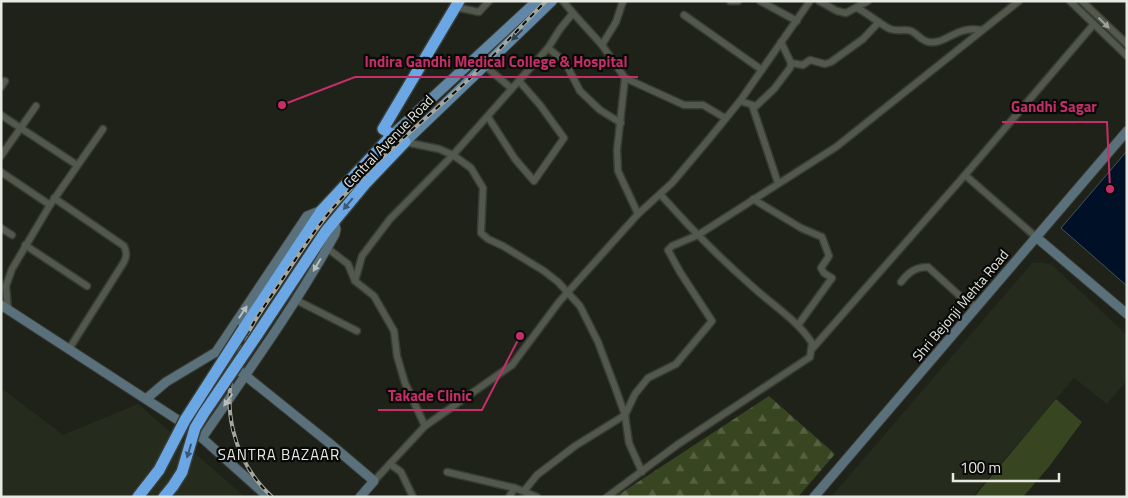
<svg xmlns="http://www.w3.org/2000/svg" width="1128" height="498" font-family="'Titillium Web',sans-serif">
<defs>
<pattern id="forest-firs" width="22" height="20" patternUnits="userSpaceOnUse" patternTransform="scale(1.25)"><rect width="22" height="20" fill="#384521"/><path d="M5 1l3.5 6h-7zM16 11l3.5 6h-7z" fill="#556041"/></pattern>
</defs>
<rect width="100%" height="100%" fill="#1e2218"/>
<g fill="#262c1d">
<polygon points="1033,262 1051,264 1127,335 1127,380 1107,404 1074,378 972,497 831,497"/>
<polygon points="1,388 63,435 138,404 245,497 1,497"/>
</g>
<polygon fill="#384521" points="1056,399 1082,422 1048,468 1023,497 974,497"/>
<polygon fill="url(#forest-firs)" points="769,396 835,454 798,497 615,497"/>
<polygon fill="#001026" stroke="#45515f" points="1127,151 1127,286 1061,228"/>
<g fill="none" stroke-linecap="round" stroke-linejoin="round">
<defs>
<g id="street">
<polyline points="730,1 738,1"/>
<polyline points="760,1 797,21"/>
<polyline points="819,1 837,11 846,13 868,1"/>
<polyline points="1070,1 1127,56"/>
<polyline points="1082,1 1127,44"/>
<polyline points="455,7 479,12 489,1"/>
<path d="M857,8c12,6 21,15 33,21 8,3 16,-1 23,3 5,3 9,9 16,10 16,3 28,-17 52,-12"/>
<polyline points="573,13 602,45 616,22 623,1"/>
<polyline points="684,15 762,70"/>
<polyline points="602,45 625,78 617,150 618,171 638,214"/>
<polyline points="548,48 565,62 580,91 600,110 621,123"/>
<polyline points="791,63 803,65 810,60 825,64 831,62 863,39 879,22"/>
<polyline points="485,66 511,88"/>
<polyline points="625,78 684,105 703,105 725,118"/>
<polyline points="1,87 5,81"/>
<polyline points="740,101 756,106 774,89 790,68 791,63 781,42"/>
<polyline points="752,105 778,183"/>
<polyline points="1,115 77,165"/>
<polyline points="488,117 515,159 534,181 564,138 540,105 519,81"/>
<polyline points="405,142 439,149 453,155 548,48 560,29 573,13 563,1"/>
<polyline points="1,156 36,106"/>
<polyline points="1,172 50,205"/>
<polyline points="965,175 1036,237"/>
<path d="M54,198l70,48c3,6 3,10 0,16l-55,87"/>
<polyline points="753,199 801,228 822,237 829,256 821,268 824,273 832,278 798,325"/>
<polyline points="1,228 12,235"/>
<polyline points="25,245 87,286"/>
<polyline points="327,248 348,264 355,281 374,296 394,331 397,356 405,383 425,426"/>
<polyline points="355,281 362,256 390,219 453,155 471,168 483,188 481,233 488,239 503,246 544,271 558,282 580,306 598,342 615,387 625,415 629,443 642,472"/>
<path d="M901,282c7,-9 14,-15 27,-15l33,30 16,10"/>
<polyline points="296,300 357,331"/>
<polyline points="8,310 6,286 12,269 50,205 103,129"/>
<polyline points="812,349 965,175 1094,24"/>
<polyline points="390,464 401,472 413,497"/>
<polyline points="447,472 515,488 537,497"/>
<polyline points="374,481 425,426 512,365 559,302 638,214 672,183 709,139 740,101 810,1"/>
<polyline points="524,491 537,475 575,446 625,415 635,394 648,378 676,364 712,321 680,272 668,250 672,246 698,235 836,147 1019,1"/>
<polyline points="509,497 515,488"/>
<path d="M607,497l70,-52 133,-88 2,-14c-14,-22 -38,-37 -58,-55 -33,-29 -65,-61 -94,-94"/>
</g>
<g id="secondary">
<polyline points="1036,237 1127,314"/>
<polyline points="1,305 181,422 202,438 268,497"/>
<polyline points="221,356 328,442 374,481 360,497"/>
<polyline points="146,399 166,382 216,352 307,216 322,210"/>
<path d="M202,438c46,-67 94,-133 133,-204l1,-5 -2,-8"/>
<polyline points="814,497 1127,131"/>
</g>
<g id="primary">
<polyline points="392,135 537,1"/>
<polyline points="405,142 552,1"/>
</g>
<g id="highway">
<polyline points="244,328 322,210 392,135"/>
<polyline points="257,335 326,231 365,184 405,142 383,129 459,1"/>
<polyline points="138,497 159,470"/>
<polyline points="164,497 173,486"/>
</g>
</defs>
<use href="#street" stroke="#393c35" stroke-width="9"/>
<use href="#secondary" stroke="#393c35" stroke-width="11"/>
<use href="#primary" stroke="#393c35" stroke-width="12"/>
<use href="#highway" stroke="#393c35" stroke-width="14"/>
<use href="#street" stroke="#53584c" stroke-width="6"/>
<use href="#secondary" stroke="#5a707a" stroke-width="9"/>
<use href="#primary" stroke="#6187a7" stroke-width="10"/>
<use href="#highway" stroke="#6ba7e4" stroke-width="11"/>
<defs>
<path id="rail" d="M272,497c-39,-36 -53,-93 -34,-142 9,-25 25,-47 40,-69 17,-26 34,-53 54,-77 39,-45 90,-87 134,-127 28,-26 53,-54 80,-81"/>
</defs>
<use href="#rail" stroke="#a4a79f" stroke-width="4"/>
<use href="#rail" stroke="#090a07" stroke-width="2" stroke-dasharray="5.5" stroke-linecap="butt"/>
<defs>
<g id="highway-bridge">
<polyline points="159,470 185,420 244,328"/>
<polyline points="173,486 182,472 195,428 204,413 257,335"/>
</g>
</defs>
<use href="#highway-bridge" stroke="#393c35" stroke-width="14" stroke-linecap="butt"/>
<use href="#highway-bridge" stroke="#6ba7e4" stroke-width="11"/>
</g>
<defs><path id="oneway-solid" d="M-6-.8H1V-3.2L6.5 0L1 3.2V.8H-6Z" transform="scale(1.25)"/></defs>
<use fill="#9da198" href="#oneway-solid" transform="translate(1104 23) rotate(44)"/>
<use fill="#31424f" href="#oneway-solid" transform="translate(517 35) rotate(136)"/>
<g fill="#3a5876">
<use href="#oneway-solid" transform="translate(348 204) rotate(129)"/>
<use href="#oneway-solid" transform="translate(189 451) rotate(107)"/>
</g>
<g fill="#b6bfbe">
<use href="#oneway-solid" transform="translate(317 265) rotate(121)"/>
<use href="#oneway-solid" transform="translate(243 312) rotate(-56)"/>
<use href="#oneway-solid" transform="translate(228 400) rotate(125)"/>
</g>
<g text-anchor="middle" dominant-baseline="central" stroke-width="4.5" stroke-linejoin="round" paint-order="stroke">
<g font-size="14" fill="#e7eae3" stroke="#090a07">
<text transform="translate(388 141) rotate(-46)">Central Avenue Road</text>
<text transform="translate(960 305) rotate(-50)">Shri Bejonji Mehta Road</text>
</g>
<g font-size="15" letter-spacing="1" fill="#e7eae3" stroke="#090a07">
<text x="279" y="454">SANTRA BAZAAR</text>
</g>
</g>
<path fill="none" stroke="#c62d69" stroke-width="2" d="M282 105L355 77H638M1110 189L1107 122H1002M520 336L482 410H378"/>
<g fill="#c62d69" stroke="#090a07" stroke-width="2">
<circle cx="282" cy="105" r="5"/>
<circle cx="1110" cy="189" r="5"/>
<circle cx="520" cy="336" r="5"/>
</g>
<g font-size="15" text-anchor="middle" font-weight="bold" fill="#c62d69" stroke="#090a07" stroke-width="4.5" stroke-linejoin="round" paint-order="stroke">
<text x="496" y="67">Indira Gandhi Medical College &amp; Hospital</text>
<text x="1054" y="112">Gandhi Sagar</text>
<text x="430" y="401">Takade Clinic</text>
</g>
<rect width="1128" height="498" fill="none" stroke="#e7eae3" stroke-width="5"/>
<path d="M953 473v8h106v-8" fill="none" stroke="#e7eae3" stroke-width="2.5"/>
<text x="960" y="473" font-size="15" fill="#e7eae3" stroke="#090a07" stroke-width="4" paint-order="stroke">100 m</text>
</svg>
